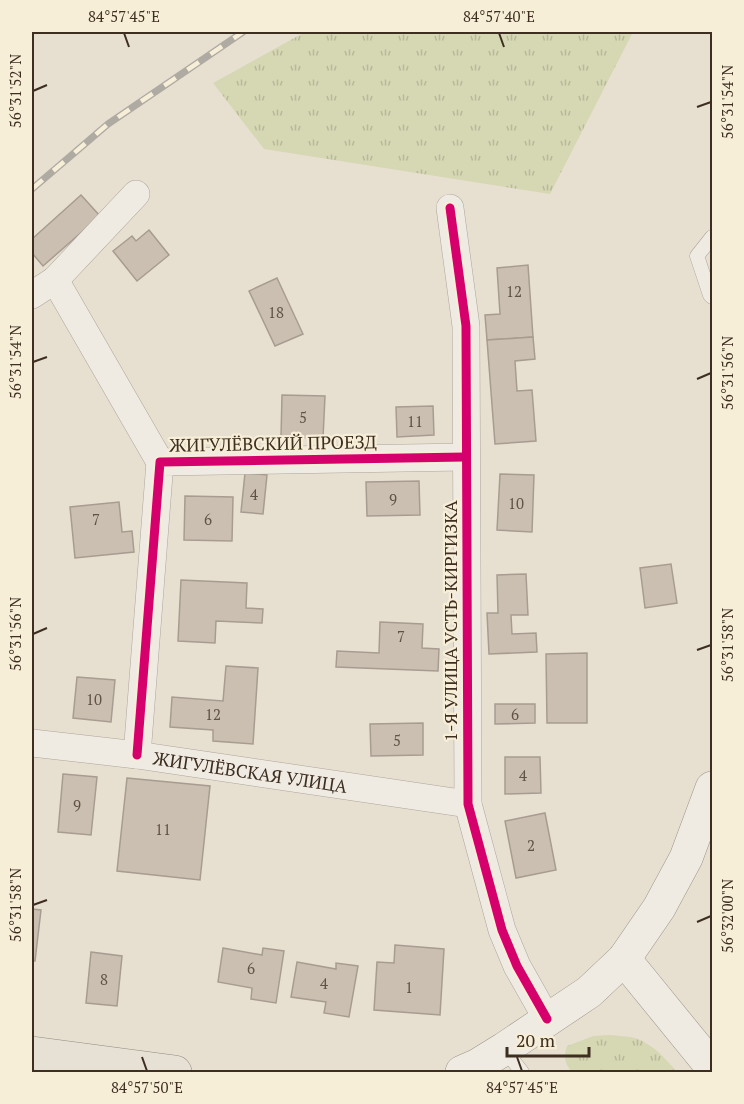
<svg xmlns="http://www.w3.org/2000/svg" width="744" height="1104" font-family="'PT Serif',serif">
<defs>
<pattern id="grass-tufts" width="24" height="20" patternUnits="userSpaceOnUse" patternTransform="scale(1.5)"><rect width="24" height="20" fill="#d6d7b3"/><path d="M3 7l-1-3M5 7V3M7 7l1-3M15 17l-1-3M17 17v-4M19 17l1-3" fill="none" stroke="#b9b99a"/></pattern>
</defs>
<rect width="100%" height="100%" fill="#e7e0d1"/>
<g fill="url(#grass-tufts)">
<polygon points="305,32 633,32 550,194 264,149 213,83"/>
<path d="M610,1035c8,1 17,1 25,3 18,6 30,20 42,34h-105c-7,-8 -9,-15 -5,-26l26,-10z"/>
</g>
<g fill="#cbbfb2" stroke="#a89c90" stroke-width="1.5">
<polygon points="81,195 100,216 43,266 32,253 32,239"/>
<polygon points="149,230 169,255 137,281 113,251 132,236 136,241"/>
<polygon points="528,265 533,337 487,340 485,315 500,314 497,268"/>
<polygon points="277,278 303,334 275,346 249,291"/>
<polygon points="533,337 535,359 515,361 517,391 532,390 536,441 495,444 487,340"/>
<polygon points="282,395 325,396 323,438 281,437"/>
<polygon points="433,406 434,435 397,437 396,407"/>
<polygon points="245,473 267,475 263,514 241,512"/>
<polygon points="500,474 534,475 532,532 497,530"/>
<polygon points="419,481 420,515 367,516 366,482"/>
<polygon points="185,496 233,497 232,541 184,540"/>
<polygon points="119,502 122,532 132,531 134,552 75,558 70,507"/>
<polygon points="671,564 677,603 645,608 640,568"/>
<polygon points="526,574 528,615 511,615 512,634 536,633 537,652 489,654 487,613 498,613 497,575"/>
<polygon points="181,580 247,583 246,608 263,609 262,623 216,621 215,643 178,641"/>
<polygon points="380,622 423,624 422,648 439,649 438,671 336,667 337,651 379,653"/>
<polygon points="587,653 587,723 547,723 546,654"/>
<polygon points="226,666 258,668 253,744 213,741 213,730 170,727 172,697 223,701"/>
<polygon points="77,677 115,680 111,722 73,718"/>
<polygon points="495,704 535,704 535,723 495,724"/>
<polygon points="423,723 423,755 371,756 370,724"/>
<polygon points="505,757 540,757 541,793 505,794"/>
<polygon points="63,774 97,777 91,835 58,832"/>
<polygon points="127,778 210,786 200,880 117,871"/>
<polygon points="545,813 556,870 516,878 505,821"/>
<polygon points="32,909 41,910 35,961 32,961"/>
<polygon points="395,945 444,949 440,1015 374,1010 377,962 394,963"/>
<polygon points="223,948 262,955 263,948 284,951 276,1003 251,999 252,988 218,982"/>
<polygon points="91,952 122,956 117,1006 86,1003"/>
<polygon points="297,962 336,969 336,963 358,966 349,1017 324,1013 326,1002 291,997"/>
</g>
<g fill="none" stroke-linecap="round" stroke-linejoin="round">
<defs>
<g id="lane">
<polyline points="712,237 697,256 710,295 712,297"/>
<polyline points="504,1049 522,1072"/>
</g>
<g id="street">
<polyline points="450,208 466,326 468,804 502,930 517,966 547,1019"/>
<polyline points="55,280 160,462"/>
<polyline points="32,295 55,280 136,194"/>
<path id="s1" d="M32,743l105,12 331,49"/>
<polyline points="137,755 160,462 465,457"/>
</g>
<g id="secondary">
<polyline points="624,959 712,1067"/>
<polyline points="462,1072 478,1065 504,1049 589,992 624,959 659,908 686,858 712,788"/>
</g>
<polyline id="primary" points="32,1053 175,1072"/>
</defs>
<use href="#lane" stroke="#ada599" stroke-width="15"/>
<use href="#street" stroke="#ada599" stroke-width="28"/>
<use href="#secondary" stroke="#9c958a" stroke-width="34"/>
<use href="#primary" stroke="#928b80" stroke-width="34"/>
<use href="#lane" stroke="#efebe3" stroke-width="14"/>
<use href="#street" stroke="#efebe3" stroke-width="27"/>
<use href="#secondary" stroke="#efebe3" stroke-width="33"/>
<use href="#primary" stroke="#e6e1d4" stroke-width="33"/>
<defs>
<polyline id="rail" points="32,189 108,124 243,32"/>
</defs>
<use href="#rail" stroke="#afaaa2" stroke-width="7"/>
<use href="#rail" stroke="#f7eed8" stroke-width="4.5" stroke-dasharray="14" stroke-linecap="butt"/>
<defs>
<g id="cycleway">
<polyline points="450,208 466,326 468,804 502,930 517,966 547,1019"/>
<polyline points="137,755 160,462 465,457"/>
</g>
</defs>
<use href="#cycleway" stroke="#f7eed8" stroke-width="13"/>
<use href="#cycleway" stroke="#d6006c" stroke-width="9"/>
</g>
<path fill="none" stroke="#3d2e20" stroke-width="2" d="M124,33l5,14M499,33l5,14M33,91l14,-6M697,107l14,-5M33,362l14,-5M697,379l14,-6M33,634l14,-6M697,650l14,-5M33,905l14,-5M697,922l14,-6M142,1057l5,14M517,1057l5,14"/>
<g text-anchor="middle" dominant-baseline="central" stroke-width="4.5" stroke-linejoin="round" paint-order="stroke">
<g font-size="15" fill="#605244">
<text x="514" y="291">12</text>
<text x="276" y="312">18</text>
<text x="303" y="417">5</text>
<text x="415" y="421">11</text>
<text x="254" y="494">4</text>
<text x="393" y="499">9</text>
<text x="516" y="503">10</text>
<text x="96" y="519">7</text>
<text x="208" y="519">6</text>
<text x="401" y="636">7</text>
<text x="94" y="699">10</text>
<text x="213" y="714">12</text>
<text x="515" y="714">6</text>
<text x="397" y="740">5</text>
<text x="523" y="775">4</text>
<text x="77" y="805">9</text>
<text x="163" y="829">11</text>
<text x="531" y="845">2</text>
<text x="251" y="968">6</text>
<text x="104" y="979">8</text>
<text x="324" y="983">4</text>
<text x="409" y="987">1</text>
</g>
<g font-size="18" fill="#3d2e20" stroke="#f7eed8">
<text transform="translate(273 443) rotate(-1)">ЖИГУЛЁВСКИЙ ПРОЕЗД</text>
<text transform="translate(450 621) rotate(-90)">1-Я УЛИЦА УСТЬ-КИРГИЗКА</text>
<text stroke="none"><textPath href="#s1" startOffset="220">ЖИГУЛЁВСКАЯ УЛИЦА</textPath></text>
</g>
</g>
<rect width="744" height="1104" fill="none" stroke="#f7eed8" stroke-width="66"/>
<path d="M507 1047v9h82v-9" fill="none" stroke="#3d2e20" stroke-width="3"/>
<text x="516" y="1047" font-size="18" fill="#3d2e20" stroke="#f7eed8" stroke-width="4.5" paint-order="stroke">20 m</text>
<rect x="33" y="33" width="678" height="1038" fill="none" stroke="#3d2e20" stroke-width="2"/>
<g font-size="15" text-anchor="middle" fill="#3d2e20">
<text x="124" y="22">84°57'45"E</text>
<text x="499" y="22">84°57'40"E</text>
<text transform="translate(16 91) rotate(-90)" y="5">56°31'52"N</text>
<text transform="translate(728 102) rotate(-90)" y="5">56°31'54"N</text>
<text transform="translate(16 362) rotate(-90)" y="5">56°31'54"N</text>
<text transform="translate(728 373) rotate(-90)" y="5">56°31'56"N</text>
<text transform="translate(16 634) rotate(-90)" y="5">56°31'56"N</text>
<text transform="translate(728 645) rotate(-90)" y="5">56°31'58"N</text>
<text transform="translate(16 905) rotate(-90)" y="5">56°31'58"N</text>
<text transform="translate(728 916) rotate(-90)" y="5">56°32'00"N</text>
<text x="147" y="1093">84°57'50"E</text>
<text x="522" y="1093">84°57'45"E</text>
</g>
</svg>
